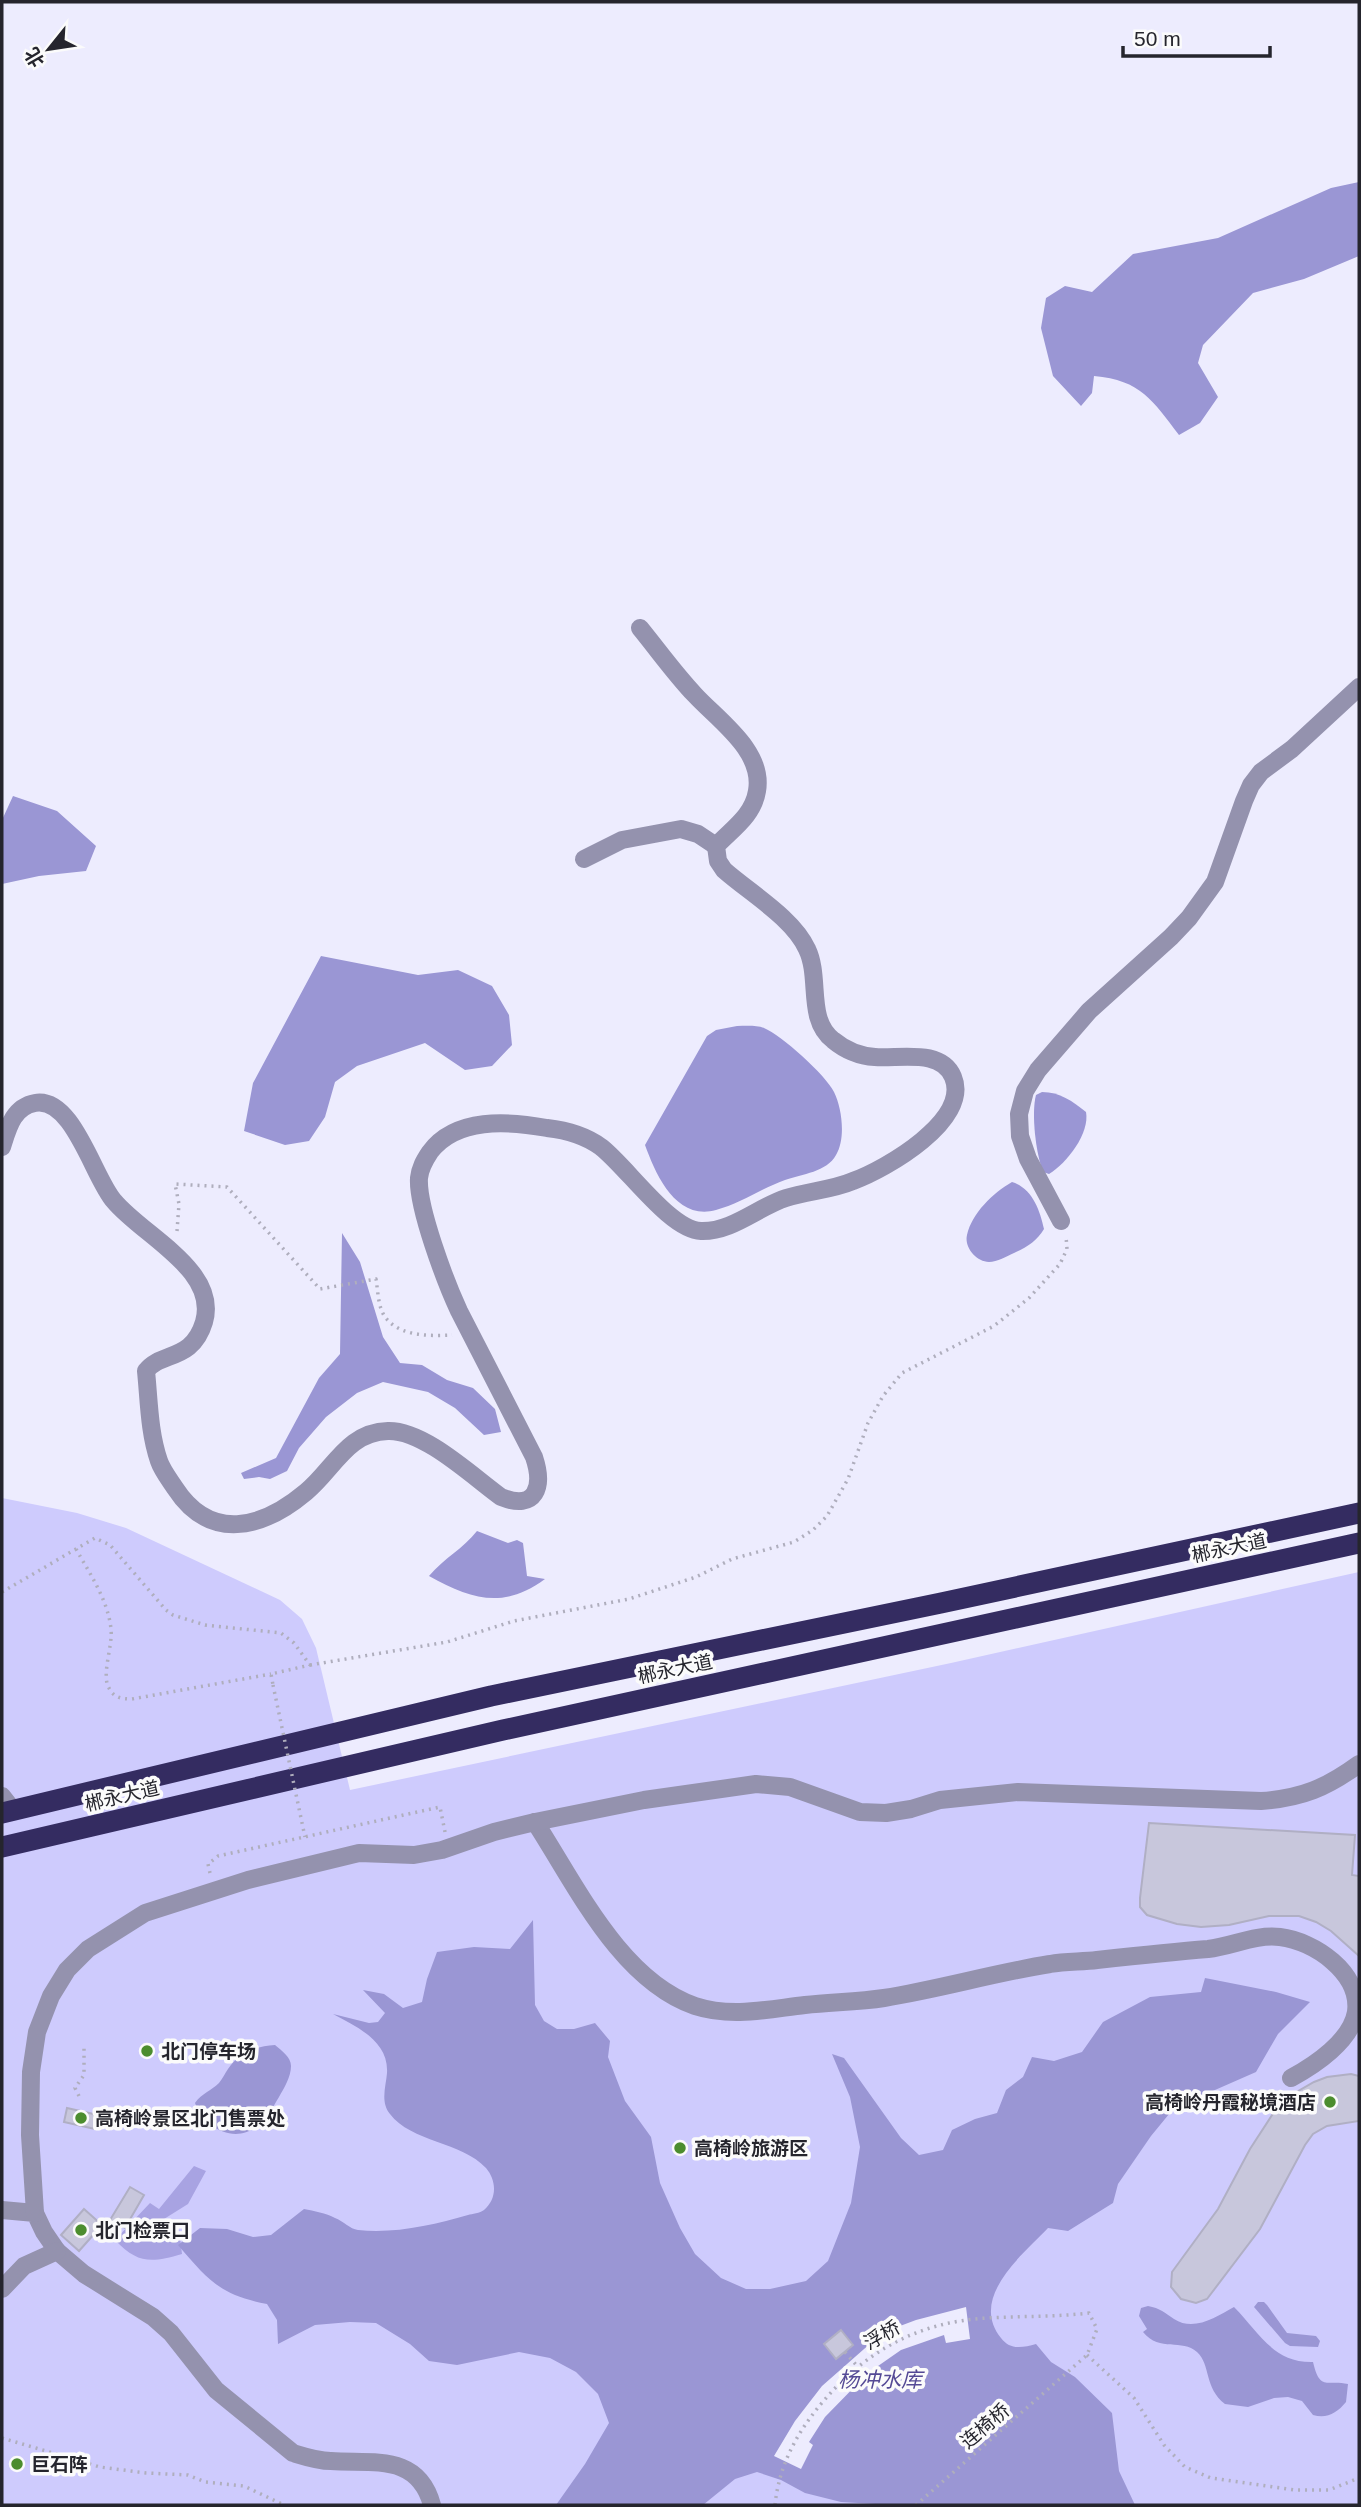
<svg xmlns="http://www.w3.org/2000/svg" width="1361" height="2507" font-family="Arial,'Noto Sans SC',sans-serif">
<rect width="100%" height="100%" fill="#edecfe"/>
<polygon fill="#cecbfd" points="2,1498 77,1513 126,1528 280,1600 302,1619 316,1648 350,1790 951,1663 1359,1572 1359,2505 2,2505"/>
<path fill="#a8a3e2" d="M194,2166l12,5 -18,33 -24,15 -9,8 24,2 3,25c-31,9 -44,10 -67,-14l35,-37 9,6z"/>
<g fill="#9a96d4">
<path d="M1359,182v74l-55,23 -51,14 -50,52 -5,18 20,34 -18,26 -21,12c-26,-34 -38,-55 -85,-59l-2,17 -11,13 -28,-30 -12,-48 5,-30 19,-12 27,6 41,-38 85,-16 113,-50z"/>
<polygon points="13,796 57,811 96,846 86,871 39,876 2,884 2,820"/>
<polygon points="321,956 418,975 458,970 492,986 509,1015 512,1045 492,1066 465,1070 425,1043 357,1066 335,1082 325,1117 309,1141 285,1145 244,1131 253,1083"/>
<path d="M737,1026c9,0 19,-1 27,2 17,7 62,47 70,64 8,16 12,47 2,63 -9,17 -34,19 -51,25 -23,8 -45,24 -69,30 -40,11 -60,-35 -71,-65l62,-109 9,-6z"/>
<path d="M1042,1092c18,0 30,9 44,20 4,21 -19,51 -37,62l-6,-2c-7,-18 -12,-58 -7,-77z"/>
<path d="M1012,1182c20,6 28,28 32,47 -7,12 -17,18 -30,24 -7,3 -17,9 -25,9 -13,0 -25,-15 -22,-27 5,-22 26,-42 45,-53z"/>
<polygon points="342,1233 360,1262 383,1337 400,1363 422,1365 447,1380 473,1388 495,1409 501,1432 484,1435 455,1408 428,1392 383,1382 357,1393 326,1417 299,1448 287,1471 270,1479 259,1477 244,1479 241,1473 276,1458 319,1378 340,1354"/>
<path d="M477,1531l31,12 9,-3 6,3 4,33 18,3c-42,31 -74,20 -116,-3 15,-18 34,-27 48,-45z"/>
<path d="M533,1920l2,85 9,16 13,8h17l21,-6 15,18 -2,16 17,44 26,36 9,46 20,45 15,26 26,24 25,11h24l36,-8 22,-20 23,-58 9,-56 -10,-50 -18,-43 12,4 57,80 18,17 24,-5 9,-20 23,-11 22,-6 9,-23 17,-13 9,-20 22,4 28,-9 21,-30 47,-25 51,-5 4,-14 71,14 34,10 -32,32 -22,38 -82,36 -23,28 -33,48 -5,19 -45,28 -20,-3c-27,28 -79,70 -47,110 9,12 21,10 35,6l15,18 24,15 37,36 7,58 16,34h-243l-51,-3 -36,-9 -24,-13 -24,-8 -22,7 -32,26h-147l29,-41 24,-41 -11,-29 -22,-22 -26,-14 -31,-6 -62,13 -28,-4 -19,-17 -34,-21 -26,-1 -35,3 -37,19 -1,-24 -10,-16c-47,-9 -59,-24 -89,-59l22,-17 27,1 26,8 18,-2 33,-26c10,2 22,4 31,9 8,3 15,11 23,12 36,4 76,-5 110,-15 4,-1 12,-2 16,-5 13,-11 13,-29 2,-42 -24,-26 -75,-26 -96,-54 -10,-12 -4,-28 -3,-41 2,-32 -30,-46 -54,-59l36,9 9,-1 7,-9 -22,-23 21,4 19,14 19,-6 5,-23 10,-27 37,-5 36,2z"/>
<path d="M275,2045c7,6 16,12 16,21 0,11 -7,22 -12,31 -6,10 -13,23 -23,30 -23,17 -52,0 -61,-24 7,-10 16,-12 24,-20 4,-5 6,-10 9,-14 11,-16 28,-23 47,-24z"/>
<polygon points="1258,2302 1264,2302 1267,2305 1287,2333 1316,2336 1320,2341 1318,2347 1290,2346 1285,2343 1254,2307"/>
<path d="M1148,2306c12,2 17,7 26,13 20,13 42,-2 60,-12 25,25 39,56 79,55 7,30 14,17 35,22l-2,18c-9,11 -19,17 -33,13l-11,-14 -14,-4 -14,1 -26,9 -23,-3c-21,-16 -14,-39 -28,-52 -15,-14 -37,1 -54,-20l4,-3 -8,-13 2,-8z"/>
</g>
<polygon fill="#edecfe" points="966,2307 970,2339 946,2343 944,2335 901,2350 868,2373 825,2417 809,2442 813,2445 801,2469 774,2456 795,2421 822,2386 872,2342 892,2329 916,2320"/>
<g fill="#c8c7dc" stroke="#b0afc4" stroke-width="2">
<polygon points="1149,1823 1355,1835 1352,1875 1359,1876 1359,1956 1331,1931 1316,1922 1299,1916 1269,1916 1229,1925 1201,1927 1177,1924 1147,1915 1140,1907 1140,1898"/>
<polygon points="1351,2074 1359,2076 1359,2121 1327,2126 1313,2134 1305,2145 1260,2229 1207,2299 1196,2303 1181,2299 1171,2287 1172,2272 1218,2209 1250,2149 1276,2109 1293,2094 1314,2082 1327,2077"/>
<polygon points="67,2108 98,2115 95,2129 64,2122"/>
<polygon points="130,2187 144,2195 125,2228 110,2220"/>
<polygon points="84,2209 102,2225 79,2251 61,2235"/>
<polygon points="841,2330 853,2345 836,2359 824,2344"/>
</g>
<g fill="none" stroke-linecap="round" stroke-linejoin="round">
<g stroke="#afaebd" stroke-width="3.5" stroke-dasharray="2 5" stroke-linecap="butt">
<path d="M177,1231l2,-27 -4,-20 52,3 93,102 56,-10c2,12 2,28 9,38 15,20 45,19 67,18"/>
<path d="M76,1549c14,25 32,51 35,80 2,17 -10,46 -2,59 5,10 13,11 23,11l139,-25"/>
<polyline points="2,1592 95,1538 110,1545 166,1610 173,1615 205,1625 281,1633 294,1643 310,1665 271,1674 273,1685"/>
<polyline points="310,1665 447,1642 514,1621 629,1599 696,1577 732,1559 794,1542 813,1530 827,1516 848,1479 868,1423 883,1396 902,1373 994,1326 1029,1298 1060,1264 1067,1249 1066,1236"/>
<polyline points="210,1873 208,1864 218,1856 440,1807 445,1832"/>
<polyline points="79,2096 75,2088 84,2075 84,2048"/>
<polyline points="845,2352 858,2367"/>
<polyline points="1087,2355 1134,2398 1164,2445 1185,2467 1211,2478 1295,2490 1329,2490 1359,2478"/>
<polyline points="2,2438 100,2467 146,2473 188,2475 205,2482 244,2486 284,2505"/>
<path d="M775,2505c4,-39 21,-71 46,-101 44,-53 97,-82 166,-86 35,-2 68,-1 102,-5l8,16 -10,26 -171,150"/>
</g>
<g stroke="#9492ae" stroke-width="18">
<polyline points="584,859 622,840 681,829 698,834 716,846"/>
<path d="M2,1147c6,-19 11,-40 33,-44 38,-7 59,76 79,98 29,35 105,69 90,121 -12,40 -43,29 -58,49 3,29 3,61 13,90 3,9 10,18 16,27 35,54 87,41 131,4 28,-23 41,-60 82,-61 36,-1 84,45 113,66 35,14 43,-10 33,-40l-75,-146c-13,-28 -42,-104 -40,-133 1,-10 5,-17 11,-26 26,-35 78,-31 117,-24 18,2 39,8 54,19 26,20 69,83 100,84 31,1 57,-24 85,-33 22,-7 46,-8 67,-17 33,-12 118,-61 100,-104 -12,-29 -54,-18 -78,-20 -16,-1 -30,-7 -42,-17 -27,-21 -12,-62 -26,-91 -14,-31 -57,-56 -83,-79l-6,-9 -2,-15c16,-17 37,-30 41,-55 7,-40 -38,-70 -62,-96 -20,-21 -37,-45 -55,-67"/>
<polyline points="1061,1221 1028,1159 1020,1136 1019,1114 1025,1091 1038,1070 1089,1011 1171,937 1189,918 1215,882 1244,801 1251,785 1261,772 1292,749 1359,687"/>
<polyline points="2,1796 13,1810"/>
<path d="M535,1822c41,63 85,158 160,184 37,12 74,3 110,-1 26,-3 53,-3 79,-7 56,-9 110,-25 166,-34 16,-3 32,-2 47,-4 37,-4 74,-8 111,-11 25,-3 47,-15 72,-12 34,4 81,36 76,75 -5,29 -41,53 -65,66"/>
<path d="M2,2210l33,3 9,19 13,19 27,23 69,43 18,16 45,57 77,63c13,4 25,8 38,8 42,3 87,-8 101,44"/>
<path d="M35,2213l-5,-78 1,-63 6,-40 14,-36 16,-26 21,-21 57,-36 103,-33 111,-27 55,2 28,-5 52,-18 41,-10 109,-22 112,-16 34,3 70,25 26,1 25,-4 29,-9 78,-8 243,9c41,-3 65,-13 98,-37"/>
<polyline points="2,2289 24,2266 57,2251"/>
</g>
<g stroke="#342c61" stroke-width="21">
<polyline points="2,1813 491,1696 941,1603 1359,1513"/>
<polyline points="2,1847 503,1730 1359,1543"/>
</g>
<polyline stroke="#afaebd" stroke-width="3.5" stroke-dasharray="2 5" stroke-linecap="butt" points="273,1685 305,1837"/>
</g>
<g fill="#4c8d2f" stroke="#fbfbfb" stroke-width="2.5">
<circle cx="147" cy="2051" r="7"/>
<circle cx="1330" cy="2102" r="7"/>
<circle cx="81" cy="2118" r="7"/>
<circle cx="680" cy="2148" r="7"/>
<circle cx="81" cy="2230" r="7"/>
<circle cx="17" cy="2464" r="7"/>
</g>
<g text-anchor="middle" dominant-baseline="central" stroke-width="7" stroke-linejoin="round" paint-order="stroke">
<g font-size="19" fill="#25252d" stroke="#fbfbfb">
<text transform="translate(1229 1548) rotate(-12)">郴永大道</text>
<text transform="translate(675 1669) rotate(-12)">郴永大道</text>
<text transform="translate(122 1796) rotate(-13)">郴永大道</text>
<text transform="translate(882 2335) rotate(-30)">浮桥</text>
<text transform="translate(985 2426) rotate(-41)">连椅桥</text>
</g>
<g font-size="19" font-weight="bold" fill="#25252d" stroke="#fbfbfb" text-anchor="start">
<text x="161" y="2051">北门停车场</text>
<text x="1316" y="2102" text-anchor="end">高椅岭丹霞秘境酒店</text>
<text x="95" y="2118">高椅岭景区北门售票处</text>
<text x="694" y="2148">高椅岭旅游区</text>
<text x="95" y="2230">北门检票口</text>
<text x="31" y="2464">巨石阵</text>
</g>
<g font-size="21" font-style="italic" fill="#544995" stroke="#fbfbfb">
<text x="880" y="2379">杨冲水库</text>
</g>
</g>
<rect width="1361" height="2507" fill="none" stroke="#25252d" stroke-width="7"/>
<g transform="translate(49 49) rotate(240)" stroke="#fbfbfb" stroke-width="5" paint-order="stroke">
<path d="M0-5L12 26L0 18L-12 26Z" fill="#25252d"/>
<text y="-10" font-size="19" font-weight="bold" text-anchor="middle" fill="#25252d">北</text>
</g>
<path d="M1123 46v10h147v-10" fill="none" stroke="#25252d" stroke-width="3.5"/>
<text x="1134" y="46" font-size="21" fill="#25252d" stroke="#fbfbfb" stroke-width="5" paint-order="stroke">50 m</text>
</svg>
